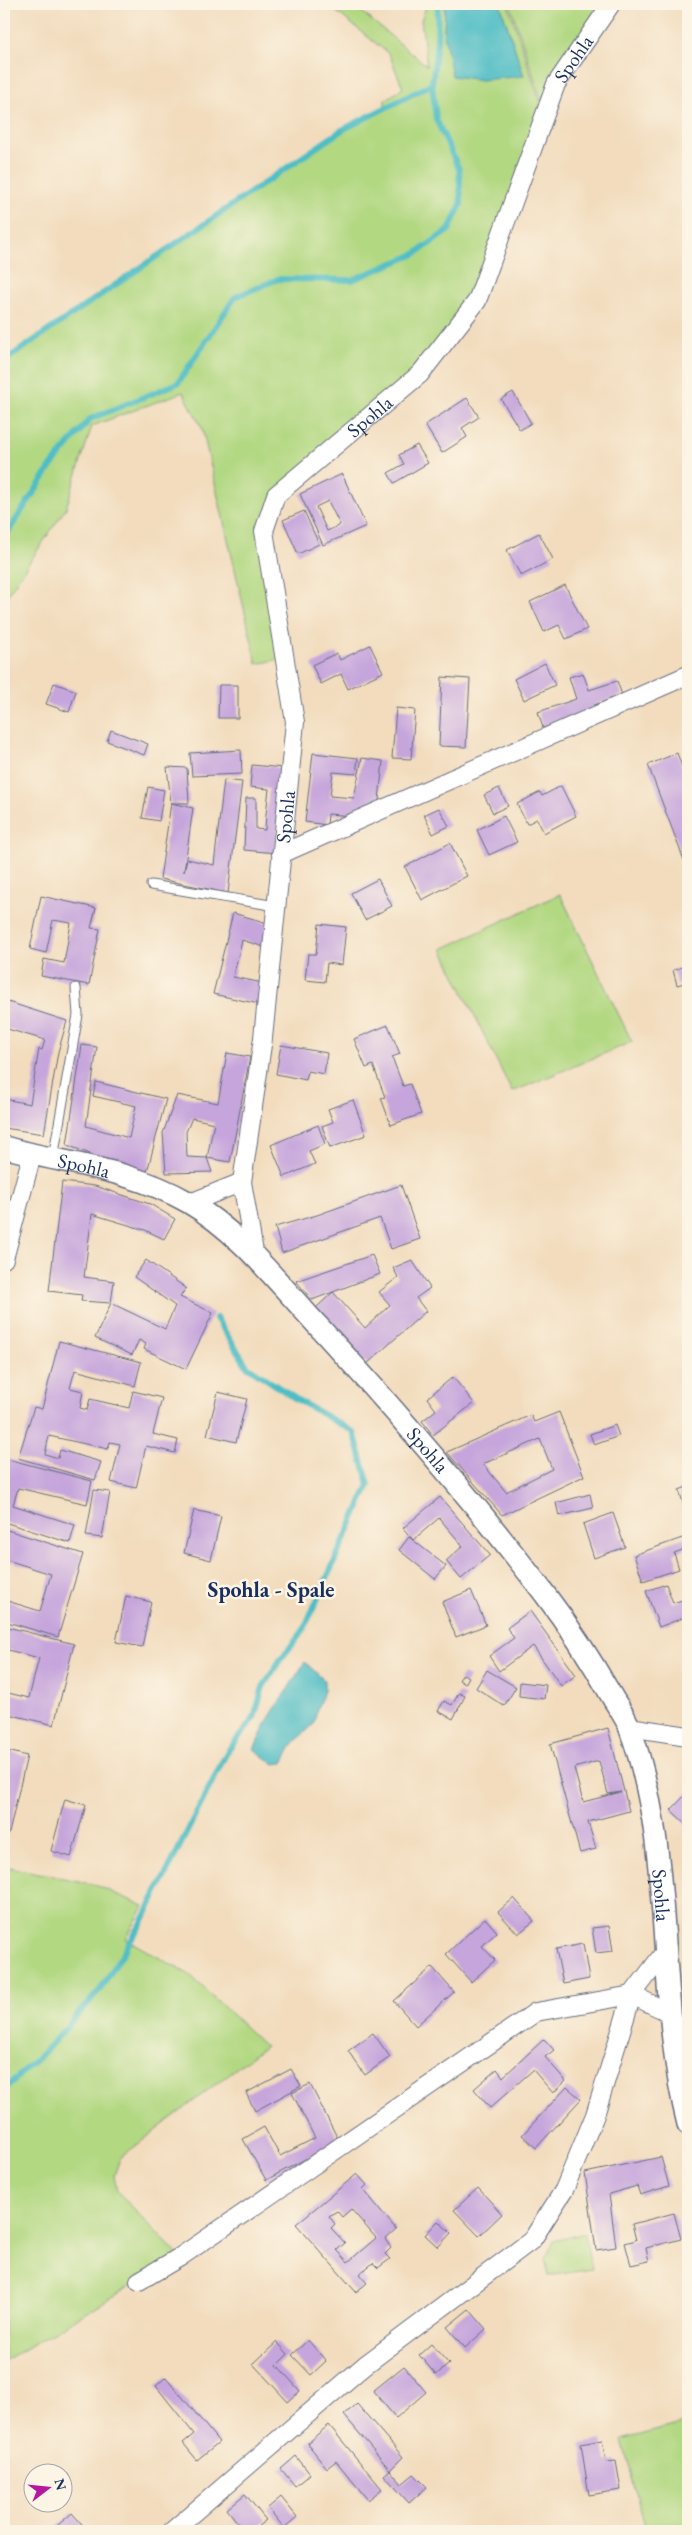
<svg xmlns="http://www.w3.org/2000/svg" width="692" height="2535" font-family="'EB Garamond',serif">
<rect width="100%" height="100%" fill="#fcf5e5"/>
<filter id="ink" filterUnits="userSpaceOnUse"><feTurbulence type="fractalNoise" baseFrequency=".02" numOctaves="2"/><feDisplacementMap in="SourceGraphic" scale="10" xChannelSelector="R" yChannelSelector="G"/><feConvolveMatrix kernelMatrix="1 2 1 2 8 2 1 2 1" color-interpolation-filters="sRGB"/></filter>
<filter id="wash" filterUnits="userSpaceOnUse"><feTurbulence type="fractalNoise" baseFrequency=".0096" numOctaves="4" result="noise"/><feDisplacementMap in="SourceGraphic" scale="20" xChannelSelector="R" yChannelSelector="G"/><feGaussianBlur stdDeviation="1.12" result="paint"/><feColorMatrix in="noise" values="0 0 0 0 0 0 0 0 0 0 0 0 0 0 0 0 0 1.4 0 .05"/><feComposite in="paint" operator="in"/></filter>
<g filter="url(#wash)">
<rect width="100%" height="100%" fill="#f2dcbd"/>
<g fill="#b2d882" stroke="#668470">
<polygon points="327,4 352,4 427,66 421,20 427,4 445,4 444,34 524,76 500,4 508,4 544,114 477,301 420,374 276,495 264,531 285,658 257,664 202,428 183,392 92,426 66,508 4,600 4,361 342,130 385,108 385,100 403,88 389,54"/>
<polygon points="510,4 611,4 545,111"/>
<polygon points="560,894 632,1042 512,1092 442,949"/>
<polygon points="4,1866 93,1884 144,1906 126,1939 190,1975 265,2046 120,2158 114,2176 117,2191 180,2257 4,2361"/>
<polygon points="585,2233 591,2269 549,2276 545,2259 554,2241"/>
<polygon points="688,2422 688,2531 646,2531 622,2440"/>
</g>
<g fill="#4fbdc5" stroke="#357692">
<polygon points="445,4 500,4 524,76 481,80 452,76 444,34"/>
<polygon points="305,1662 324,1680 324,1691 317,1709 314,1724 294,1743 283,1763 274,1764 254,1749 269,1718"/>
</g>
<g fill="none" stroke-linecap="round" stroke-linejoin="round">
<g stroke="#4fbdc5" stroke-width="6">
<polyline points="4,361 342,130 432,84"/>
<polyline points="4,538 52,465 90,419 178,383 235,297 278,279 352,280 415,254 449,230 461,204 459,169 436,119 432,84 437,42 438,4"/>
<polyline points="4,2090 44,2052 100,1990 141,1924 227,1752 254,1718 263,1687 280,1660 303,1631 369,1485 354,1432 296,1399 247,1366 216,1318"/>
</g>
</g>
<g id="blocks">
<g fill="#c6a5dc" fill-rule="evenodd">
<polygon points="513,392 531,423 520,430 501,399"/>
<polygon points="467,398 479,417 462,428 467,437 442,453 425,425"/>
<polygon points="417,445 428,463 394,483 388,473 404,464 399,455"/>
<path d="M342,474l24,52 -43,19 -23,-51zM328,501l12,24 -13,6 -11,-24z"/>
<polygon points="304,511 319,544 298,554 283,520"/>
<polygon points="539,533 553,559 521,576 507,550"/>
<polygon points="565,585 587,629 566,639 559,625 544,632 530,602"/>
<polygon points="370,645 383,672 348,689 341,674 321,684 312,665 337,653 340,660"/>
<polygon points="545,663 555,685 524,700 514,679"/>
<polygon points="583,673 589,690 617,681 622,695 594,705 596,711 543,728 538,712 576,699 569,677"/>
<polygon points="442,677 470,679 466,747 439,746"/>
<polygon points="54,683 76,691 69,712 46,704"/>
<polygon points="219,685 238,685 238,718 218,718"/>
<polygon points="396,708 415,710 411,759 392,758"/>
<polygon points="111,730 148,744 144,755 107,741"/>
<polygon points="241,750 242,774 192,776 190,753"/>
<polygon points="313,753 358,758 356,774 333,772 330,796 354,798 362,758 383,761 379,800 366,812 353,816 328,814 327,825 305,822"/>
<polygon points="677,753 688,783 688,871 648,765"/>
<polygon points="252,765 283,768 276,853 244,850 246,798 256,798 256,829 265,830 266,814 269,789 250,787"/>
<polygon points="167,767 187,768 189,803 171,803 193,808 184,872 187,859 214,865 224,780 242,782 228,893 160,879 171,803"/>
<polygon points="561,786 576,816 544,833 537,819 527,824 517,804 540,792 542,796"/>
<polygon points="148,787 164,790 159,821 142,818"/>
<polygon points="499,788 508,806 493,813 484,795"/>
<polygon points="439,808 449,826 433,834 424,815"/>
<polygon points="504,816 517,842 489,855 477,830"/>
<polygon points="450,843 467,876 422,900 405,867"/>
<polygon points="378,879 392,906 365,920 351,893"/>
<polygon points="41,896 96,908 91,928 100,929 89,985 41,976 44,959 64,963 71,923 53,920 46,953 30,949"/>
<polygon points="233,913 271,924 264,947 242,940 233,977 263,983 259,1004 213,994"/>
<polygon points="319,924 346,927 342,965 327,963 325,982 305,980 308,954 316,954"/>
<polygon points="688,965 688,982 677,985 673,970"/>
<polygon points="5,1001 67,1021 58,1052 44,1134 4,1128 4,1099 30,1104 39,1049 42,1050 45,1040 4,1028"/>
<polygon points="388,1025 400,1054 392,1057 403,1086 410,1084 421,1114 391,1125 381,1098 385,1097 373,1065 366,1068 354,1039"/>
<polygon points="82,1045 97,1047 86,1126 129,1138 136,1106 93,1096 96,1082 166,1099 147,1172 108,1161 67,1145"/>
<polygon points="281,1045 327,1053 324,1074 308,1071 306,1080 276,1074"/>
<polygon points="227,1053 250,1057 230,1162 207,1158 214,1123 192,1118 186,1132 187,1157 207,1158 212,1172 166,1173 163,1133 177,1095 218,1103"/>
<polygon points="353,1100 366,1135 330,1148 322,1126 333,1122 328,1109"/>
<polygon points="318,1125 325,1144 309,1151 315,1164 284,1177 271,1145"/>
<polygon points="62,1182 95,1186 150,1204 175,1219 164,1239 145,1230 92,1214 84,1277 114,1281 111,1303 81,1301 82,1295 49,1291"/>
<polygon points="401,1185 420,1239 391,1249 380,1218 282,1253 275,1227 317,1215"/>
<polygon points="372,1255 380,1274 312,1300 296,1281"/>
<polygon points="146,1260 186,1288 180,1297 213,1313 186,1369 144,1349 146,1344 139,1340 132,1355 95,1338 111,1303 165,1329 175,1306 134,1277"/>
<polygon points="412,1260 430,1288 416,1298 426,1311 367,1364 316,1308 333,1292 365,1328 390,1305 379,1292 398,1277 393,1268"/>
<polygon points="59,1341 141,1362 135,1386 75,1370 70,1388 83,1391 80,1408 87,1410 90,1399 129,1408 133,1391 162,1398 153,1434 178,1440 175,1453 146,1446 136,1488 111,1482 120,1444 110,1442 108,1449 49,1436 45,1454 58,1458 60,1450 101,1462 95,1480 18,1458 34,1407 42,1409"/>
<polygon points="453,1377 474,1403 433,1435 422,1421 436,1410 427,1398"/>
<polygon points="218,1392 247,1399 236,1442 207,1435"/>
<path d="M559,1412l25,64 -82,39 -55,-63 84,-37 3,7zM540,1439l12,30 -46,23 -23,-28z"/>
<polygon points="615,1425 619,1436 594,1445 590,1434"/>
<polygon points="7,1459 92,1481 87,1504 18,1488 13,1505 75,1525 70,1543 4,1522 4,1470"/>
<polygon points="687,1487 688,1505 684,1506 679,1490"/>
<polygon points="94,1490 110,1492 102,1538 86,1536"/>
<polygon points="590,1494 593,1508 559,1516 556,1503"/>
<polygon points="440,1497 490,1555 461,1579 446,1561 463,1546 439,1518 413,1540 403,1528"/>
<polygon points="194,1510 221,1516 211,1560 184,1553"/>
<polygon points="613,1513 625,1547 594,1558 583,1524"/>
<polygon points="4,1529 83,1554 58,1637 4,1621 4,1600 40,1611 51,1574 4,1559"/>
<polygon points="688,1536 688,1548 674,1553 679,1569 643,1581 634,1555"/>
<polygon points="409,1537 446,1566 435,1579 399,1550"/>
<polygon points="666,1584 673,1603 688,1598 688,1616 659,1627 646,1591"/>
<polygon points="471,1590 486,1625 456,1637 442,1602"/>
<polygon points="126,1596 151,1602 142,1647 116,1642"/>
<polygon points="530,1611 576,1675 561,1686 533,1646 499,1671 489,1656 514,1638 507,1628"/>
<polygon points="4,1626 74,1644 54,1725 4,1713 4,1692 29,1698 39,1658 4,1649"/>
<polygon points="487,1670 516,1687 504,1706 476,1688"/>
<polygon points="463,1674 469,1677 465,1684 459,1680"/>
<polygon points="520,1682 546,1685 544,1699 519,1696"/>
<polygon points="459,1693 465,1696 453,1719 438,1711 444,1701 452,1705"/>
<path d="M608,1728l21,83 -41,11 8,27 -16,4 -30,-109zM599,1761l9,33 13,-2 -38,10 -9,-34z"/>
<polygon points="4,1750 27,1756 9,1833 4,1832"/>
<polygon points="688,1792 688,1826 671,1810"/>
<polygon points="65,1799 86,1805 71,1857 51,1851"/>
<polygon points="514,1898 534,1921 518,1934 498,1912"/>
<polygon points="485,1918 497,1932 482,1946 495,1960 471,1982 446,1954"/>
<polygon points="609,1926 613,1951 596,1953 592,1928"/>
<polygon points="583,1944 589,1979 563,1984 556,1949"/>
<polygon points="432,1967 454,1992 416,2026 394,2001"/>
<polygon points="373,2033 390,2057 365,2075 348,2051"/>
<polygon points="544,2039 554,2050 545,2057 566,2081 553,2093 533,2070 490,2108 474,2089 497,2069 503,2077"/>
<polygon points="291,2069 301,2086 255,2111 246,2093"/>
<polygon points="310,2084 339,2141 266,2180 243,2139 264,2127 280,2156 315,2138 292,2093"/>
<polygon points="567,2087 581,2099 536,2148 522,2135"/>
<polygon points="661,2157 669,2186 640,2195 637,2186 609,2194 616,2247 596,2250 585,2173"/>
<path d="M357,2174l10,11 -4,4 33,40 -11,10 6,9 -6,6 5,5 -12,9 -5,-5 -14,11 8,9 -11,9 -60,-68zM351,2209l25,29 -28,24 -11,-12 8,-7 -14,-15 4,-4 -6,-8 8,-5 5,6z"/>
<polygon points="478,2188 502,2214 479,2236 454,2210"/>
<polygon points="674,2213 681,2239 646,2248 649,2261 631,2265 625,2243 636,2240 632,2224"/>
<polygon points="438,2221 451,2233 438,2247 425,2235"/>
<polygon points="469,2309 486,2329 465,2348 447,2327"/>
<polygon points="308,2340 326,2361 311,2375 292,2355"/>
<polygon points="277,2342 288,2354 277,2365 300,2391 288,2402 253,2364"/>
<polygon points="431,2344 449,2364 436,2375 419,2355"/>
<polygon points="404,2366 426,2392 396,2418 373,2391"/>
<polygon points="166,2377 219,2442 197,2460 183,2443 194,2434 156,2386"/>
<polygon points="357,2404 403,2457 390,2470 344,2415"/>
<polygon points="329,2425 382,2489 368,2500 336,2461 327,2468 307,2443"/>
<polygon points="602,2440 606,2462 616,2461 621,2490 589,2495 581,2444"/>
<polygon points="296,2456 310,2474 295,2486 281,2469"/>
<polygon points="390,2470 402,2484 414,2474 427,2487 409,2503 384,2475"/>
<polygon points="245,2494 266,2520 252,2531 244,2531 227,2509"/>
<polygon points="281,2497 297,2517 284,2528 268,2508"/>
<polygon points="72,2513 88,2531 51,2531"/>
</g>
</g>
</g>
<g filter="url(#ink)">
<use href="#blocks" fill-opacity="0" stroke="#666c7f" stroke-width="1"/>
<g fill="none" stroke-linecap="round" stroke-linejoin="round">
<defs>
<g id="service">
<polyline points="151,885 276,906"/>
<polyline points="53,1158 78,1015 76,988"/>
</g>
<g id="minor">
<polyline points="281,854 688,675"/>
<polyline points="190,1203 242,1182"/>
<path id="s1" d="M255,1258l-13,-76 21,-144 32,-316 -31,-191 12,-36 144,-121 57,-73 79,-217 55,-80"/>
<polyline points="4,1259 32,1155"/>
<polyline points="629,1727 688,1736"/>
<polyline points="139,2281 180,2257 536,2012 632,1995 670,2013"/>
<polyline points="172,2531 365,2365 532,2240 564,2190 595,2115 632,1995 667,1949"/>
</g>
<g id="tertiary">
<path id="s2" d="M4,1147c62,17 127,22 184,55 52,30 91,82 131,125 78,85 154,173 225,266 26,34 46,65 67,102 6,11 15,22 19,34 46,127 25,266 58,395"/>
</g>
</defs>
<use href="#service" stroke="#666c7f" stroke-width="11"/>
<use href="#minor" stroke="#666c7f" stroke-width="20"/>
<use href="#tertiary" stroke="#666c7f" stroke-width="24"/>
<use href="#service" stroke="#fff" stroke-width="9"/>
<use href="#minor" stroke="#fff" stroke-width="18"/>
<use href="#tertiary" stroke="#fff" stroke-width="21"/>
</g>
</g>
<g text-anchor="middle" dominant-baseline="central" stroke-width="5" stroke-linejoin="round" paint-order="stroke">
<g font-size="20" fill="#1b2f5e" stroke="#fcf5e5">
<text stroke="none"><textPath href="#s1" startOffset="1314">Spohla</textPath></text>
<text stroke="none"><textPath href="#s1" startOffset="894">Spohla</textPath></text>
<text stroke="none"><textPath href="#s1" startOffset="445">Spohla</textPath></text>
<text stroke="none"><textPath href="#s2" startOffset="82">Spohla</textPath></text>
<text stroke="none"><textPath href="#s2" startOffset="539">Spohla</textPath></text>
<text stroke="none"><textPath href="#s2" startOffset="1054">Spohla</textPath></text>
</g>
<g font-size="22" font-weight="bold" fill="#1b2f5e" stroke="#fcf5e5">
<text x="271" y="1589">Spohla - Spale</text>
</g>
</g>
<rect width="692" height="2535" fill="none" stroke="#fcf5e5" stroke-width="20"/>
<g transform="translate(48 2488) rotate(74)"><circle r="24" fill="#fcf5e5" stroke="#a2a6af"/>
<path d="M0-4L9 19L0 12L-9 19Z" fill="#b5179e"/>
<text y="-8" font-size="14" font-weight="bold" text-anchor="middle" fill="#1b2f5e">N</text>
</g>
</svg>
